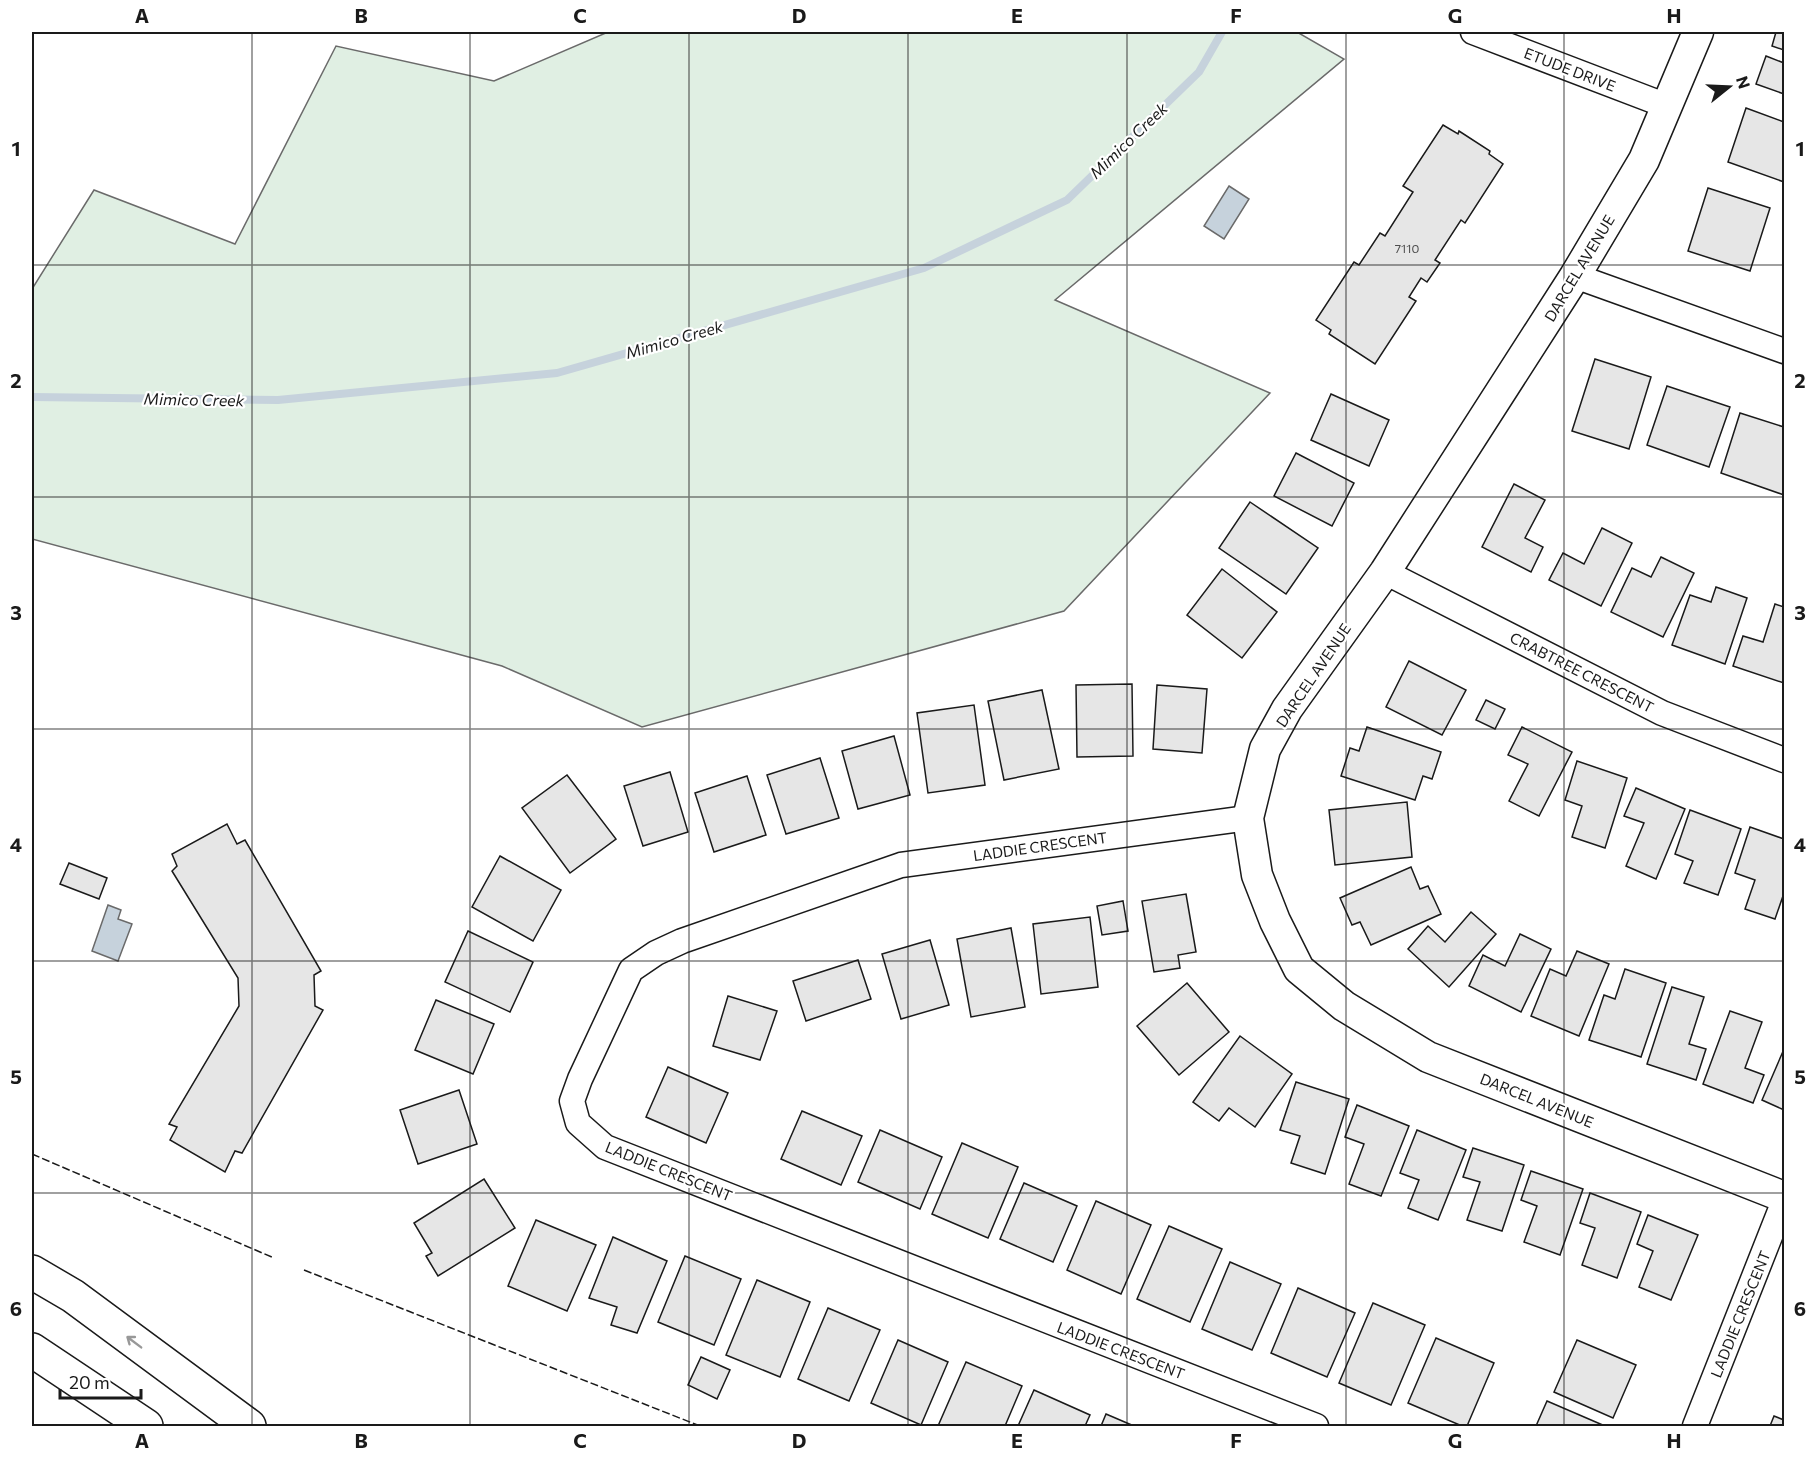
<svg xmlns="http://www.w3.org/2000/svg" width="1816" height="1458" font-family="Commissioner,sans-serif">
<rect width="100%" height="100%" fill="#fff"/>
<polygon fill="#e0efe3" stroke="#6a6a6a" stroke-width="1.5" points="608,32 1297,32 1344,59 1055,300 1270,393 1064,611 642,727 502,666 32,539 32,289 94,190 235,244 336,46 494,81"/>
<g fill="#c6d2dc" stroke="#6a6a6a" stroke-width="1.5">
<polygon points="1229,186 1249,199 1224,239 1204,226"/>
<polygon points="108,905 121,910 118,919 132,924 118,961 92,951"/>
</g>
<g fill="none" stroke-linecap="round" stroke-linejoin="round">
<polyline stroke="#c6d2dc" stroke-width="8" points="32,397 278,400 557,373 924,268 1067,200 1199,72 1222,32"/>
</g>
<g fill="#e6e6e6" stroke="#1a1a1a" stroke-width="1.5">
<polygon points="1776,32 1784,32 1784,50 1772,46"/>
<polygon points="1766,56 1784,63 1784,94 1756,84"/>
<polygon points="1746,108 1784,122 1784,182 1728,162"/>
<polygon points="1443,125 1458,134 1459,131 1490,151 1489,154 1503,164 1465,223 1461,220 1435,260 1440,263 1427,282 1421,278 1409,297 1416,301 1375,364 1329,334 1331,330 1316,320 1354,262 1359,265 1380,233 1385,236 1413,192 1403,186"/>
<polygon points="1708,188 1770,208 1750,271 1688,251"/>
<polygon points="1595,359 1651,377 1629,449 1572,431"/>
<polygon points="1667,386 1730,407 1709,467 1647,445"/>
<polygon points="1331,394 1389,420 1369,466 1311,440"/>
<polygon points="1740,413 1784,427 1784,495 1721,473"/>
<polygon points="1296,453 1354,483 1332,526 1274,496"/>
<polygon points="1514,484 1545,500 1525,538 1543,547 1531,572 1482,547"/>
<polygon points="1250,502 1318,548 1286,594 1219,548"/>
<polygon points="1602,528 1632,543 1601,606 1549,580 1563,553 1584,564"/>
<polygon points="1661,557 1694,573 1663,637 1611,612 1632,568 1651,577"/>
<polygon points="1222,569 1277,612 1242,658 1187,615"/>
<polygon points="1716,587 1747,598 1725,664 1672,645 1690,595 1711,602"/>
<polygon points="1775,604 1784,607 1784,683 1733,666 1743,636 1763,642"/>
<polygon points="1409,661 1466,690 1442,735 1386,707"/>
<polygon points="1132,684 1133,756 1077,757 1076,685"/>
<polygon points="1157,685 1207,689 1202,753 1153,749"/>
<polygon points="1042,690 1059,769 1004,780 988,701"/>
<polygon points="1486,700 1505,709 1495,729 1476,720"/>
<polygon points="974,705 985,785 928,793 917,713"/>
<polygon points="1367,727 1441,752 1432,779 1423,776 1415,800 1341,776 1350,748 1359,751"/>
<polygon points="1522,727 1572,752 1539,816 1509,801 1528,764 1508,755"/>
<polygon points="894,736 910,795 858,809 842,751"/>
<polygon points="820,758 839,818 786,834 767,775"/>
<polygon points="1577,761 1627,778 1605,848 1572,837 1582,806 1565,800"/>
<polygon points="670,772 688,832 643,846 624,786"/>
<polygon points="567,775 616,839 570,873 522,808"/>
<polygon points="747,776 766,835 714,852 695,793"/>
<polygon points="1636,788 1685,809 1656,879 1626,866 1644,823 1624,816"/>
<polygon points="1407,802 1412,857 1335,865 1329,810"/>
<polygon points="1690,810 1741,829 1718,895 1684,883 1693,861 1675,854"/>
<polygon points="227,824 237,844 245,840 321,971 314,975 315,1006 323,1010 242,1153 235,1151 225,1172 170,1140 177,1127 169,1124 239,1006 238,978 172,871 177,866 172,854"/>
<polygon points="1750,827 1784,839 1784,893 1775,919 1745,909 1755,880 1735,873"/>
<polygon points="500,856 561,890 533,941 472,907"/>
<polygon points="69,863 107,878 99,899 60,884"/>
<polygon points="1411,867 1420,889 1428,886 1441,914 1371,945 1360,922 1352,925 1340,898"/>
<polygon points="1186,894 1196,952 1178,955 1180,968 1154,972 1142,901"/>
<polygon points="1123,901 1128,931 1102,935 1097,906"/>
<polygon points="1471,912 1496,934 1449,987 1408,949 1428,926 1445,942"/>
<polygon points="1090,917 1098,987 1041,994 1033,924"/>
<polygon points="1011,928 1025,1007 971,1017 957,939"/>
<polygon points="468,931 533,962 510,1012 445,982"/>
<polygon points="1520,934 1551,949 1521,1012 1469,986 1483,955 1505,966"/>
<polygon points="930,940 949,1005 901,1019 882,954"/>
<polygon points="1577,951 1609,964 1579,1036 1531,1016 1550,969 1566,976"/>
<polygon points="858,960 871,999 806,1021 793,981"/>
<polygon points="1625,969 1666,983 1641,1057 1589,1040 1604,995 1615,999"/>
<polygon points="1187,983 1229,1032 1179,1075 1137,1026"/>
<polygon points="1672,987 1704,997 1689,1044 1706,1049 1696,1080 1647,1064"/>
<polygon points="728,996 777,1011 760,1060 713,1046"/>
<polygon points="436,1000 494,1024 473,1074 415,1050"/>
<polygon points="1730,1011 1762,1022 1745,1068 1764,1075 1753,1103 1703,1084"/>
<polygon points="1240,1036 1292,1074 1255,1127 1229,1108 1219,1121 1193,1102"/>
<polygon points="1784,1049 1784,1110 1762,1100"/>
<polygon points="668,1067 728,1093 706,1143 646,1117"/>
<polygon points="1296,1082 1349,1099 1325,1174 1291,1163 1300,1136 1280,1130"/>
<polygon points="459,1090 477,1144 418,1164 400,1110"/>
<polygon points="1357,1105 1409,1126 1381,1196 1349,1184 1364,1144 1345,1137"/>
<polygon points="802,1111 862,1136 841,1185 781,1159"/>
<polygon points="880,1130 942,1157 920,1209 858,1182"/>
<polygon points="1417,1130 1466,1150 1438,1220 1408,1208 1419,1180 1400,1173"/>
<polygon points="962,1143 1018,1167 988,1238 932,1214"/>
<polygon points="1473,1148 1524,1165 1502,1231 1467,1220 1480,1182 1463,1177"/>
<polygon points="1531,1171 1583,1189 1560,1255 1524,1242 1537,1206 1521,1200"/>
<polygon points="484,1179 515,1228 438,1276 426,1256 432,1253 414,1223"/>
<polygon points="1024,1183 1077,1206 1053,1262 1000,1239"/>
<polygon points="1590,1193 1641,1212 1617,1278 1582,1265 1595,1228 1580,1223"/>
<polygon points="1096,1201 1151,1225 1121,1294 1067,1270"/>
<polygon points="1648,1215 1698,1235 1671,1300 1639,1287 1653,1251 1637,1244"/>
<polygon points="536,1220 596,1245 567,1311 508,1286"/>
<polygon points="1169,1226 1222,1249 1190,1322 1137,1299"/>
<polygon points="613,1237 667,1261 637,1333 611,1325 617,1307 589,1298"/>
<polygon points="685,1256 741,1279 714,1345 658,1322"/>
<polygon points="1230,1262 1281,1284 1252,1350 1202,1329"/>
<polygon points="757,1280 810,1302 780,1377 726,1355"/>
<polygon points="1298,1288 1355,1313 1327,1377 1271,1353"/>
<polygon points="1373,1303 1425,1325 1391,1405 1339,1383"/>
<polygon points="828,1308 880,1330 849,1401 798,1379"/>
<polygon points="1436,1338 1494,1363 1467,1426 1462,1426 1408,1403"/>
<polygon points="898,1340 948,1362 921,1425 871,1403"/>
<polygon points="1577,1340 1636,1365 1613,1418 1554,1392"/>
<polygon points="701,1357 730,1370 717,1399 688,1385"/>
<polygon points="966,1362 1022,1386 1005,1426 938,1426"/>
<polygon points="1034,1390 1090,1415 1085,1426 1018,1426"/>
<polygon points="1547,1401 1605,1426 1536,1426"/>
<polygon points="1106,1414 1134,1426 1101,1426"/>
<polygon points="1774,1416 1784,1420 1784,1426 1770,1426"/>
</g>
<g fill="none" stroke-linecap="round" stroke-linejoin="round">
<defs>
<g id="minor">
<polyline points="1473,32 1667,106"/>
<polyline points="1575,276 1784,351"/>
<polyline points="1385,572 1662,713 1784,760"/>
<polyline points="1248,818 901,865 682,941 656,953 631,970 580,1079 572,1101 578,1123 605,1147 1316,1426"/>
<polyline points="1695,1426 1784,1201"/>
</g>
<polyline id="tertiary" points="1698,32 1644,160 1575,276 1385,572 1287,709 1265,749 1248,818 1257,875 1275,921 1299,969 1344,1006 1428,1057 1784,1197"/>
<g id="secondary">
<polyline points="32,1272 73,1296 249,1426"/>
<polyline points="32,1350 146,1426"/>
</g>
</defs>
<use href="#minor" stroke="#1a1a1a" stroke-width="27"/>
<use href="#tertiary" stroke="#1a1a1a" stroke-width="33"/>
<use href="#secondary" stroke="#1a1a1a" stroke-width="36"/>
<use href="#minor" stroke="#fff" stroke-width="24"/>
<use href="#tertiary" stroke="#fff" stroke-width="30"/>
<use href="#secondary" stroke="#fff" stroke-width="33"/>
<g stroke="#1a1a1a" stroke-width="1.5" stroke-dasharray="8 3" stroke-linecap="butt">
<polyline points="32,1154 274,1258"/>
<polyline points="304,1270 700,1426"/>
</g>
</g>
<defs><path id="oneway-shaft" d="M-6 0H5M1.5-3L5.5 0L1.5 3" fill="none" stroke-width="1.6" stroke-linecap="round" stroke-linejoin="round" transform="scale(1.5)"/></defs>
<use stroke="#989898" href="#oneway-shaft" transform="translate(134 1342) rotate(-143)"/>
<path fill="none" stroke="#1a1a1a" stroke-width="1.5" stroke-opacity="0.55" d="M252,32v1394M470,32v1394M689,32v1394M908,32v1394M1127,32v1394M1346,32v1394M1564,32v1394M32,265h1752M32,497h1752M32,729h1752M32,961h1752M32,1193h1752"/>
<g text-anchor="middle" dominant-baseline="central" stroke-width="4.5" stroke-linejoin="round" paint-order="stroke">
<g font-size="12" fill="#4d4d4d">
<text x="1407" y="248">7110</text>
</g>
<g font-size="15" fill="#1a1a1a" stroke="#fff">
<text transform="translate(1570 69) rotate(21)">ETUDE DRIVE</text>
<text transform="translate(1579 268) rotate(-59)">DARCEL AVENUE</text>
<text transform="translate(1582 672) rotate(27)">CRABTREE CRESCENT</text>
<text transform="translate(1313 675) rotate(-56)">DARCEL AVENUE</text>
<text transform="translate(1040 846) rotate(-8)">LADDIE CRESCENT</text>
<text transform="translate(1537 1100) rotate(22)">DARCEL AVENUE</text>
<text transform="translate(669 1171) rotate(22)">LADDIE CRESCENT</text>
<text transform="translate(1740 1314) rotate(-68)">LADDIE CRESCENT</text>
<text transform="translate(1121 1350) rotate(21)">LADDIE CRESCENT</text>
</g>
<g font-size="16" font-style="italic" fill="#1a1a1a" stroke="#fff">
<text transform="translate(1128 140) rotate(-44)">Mimico Creek</text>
<text transform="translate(674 339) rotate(-16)">Mimico Creek</text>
<text transform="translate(194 399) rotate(1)">Mimico Creek</text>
</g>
</g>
<rect width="1816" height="1458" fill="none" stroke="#ffffff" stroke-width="66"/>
<g transform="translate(1729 87) rotate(72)" stroke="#ffffff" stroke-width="4.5" paint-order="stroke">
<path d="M0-4.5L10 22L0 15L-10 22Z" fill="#1a1a1a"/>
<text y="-9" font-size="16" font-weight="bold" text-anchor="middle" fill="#1a1a1a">N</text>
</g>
<path d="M60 1389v9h81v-9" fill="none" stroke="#1a1a1a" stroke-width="3"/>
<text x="69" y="1389" font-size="18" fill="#1a1a1a" stroke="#ffffff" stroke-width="4.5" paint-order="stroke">20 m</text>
<rect x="33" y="33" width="1750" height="1392" fill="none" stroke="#1a1a1a" stroke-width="2"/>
<g font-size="20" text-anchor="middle" font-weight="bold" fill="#1a1a1a">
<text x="142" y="23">A</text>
<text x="361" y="23">B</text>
<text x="580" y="23">C</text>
<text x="799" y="23">D</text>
<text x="1017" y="23">E</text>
<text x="1236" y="23">F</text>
<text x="1455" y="23">G</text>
<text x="1674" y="23">H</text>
<text x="16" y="156">1</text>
<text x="1800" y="156">1</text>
<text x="16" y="388">2</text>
<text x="1800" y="388">2</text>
<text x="16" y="620">3</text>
<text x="1800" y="620">3</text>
<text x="16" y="852">4</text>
<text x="1800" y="852">4</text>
<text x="16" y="1084">5</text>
<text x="1800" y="1084">5</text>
<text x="16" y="1316">6</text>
<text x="1800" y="1316">6</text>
<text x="142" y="1448">A</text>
<text x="361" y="1448">B</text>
<text x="580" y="1448">C</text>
<text x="799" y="1448">D</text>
<text x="1017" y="1448">E</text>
<text x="1236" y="1448">F</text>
<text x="1455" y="1448">G</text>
<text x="1674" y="1448">H</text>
</g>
</svg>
